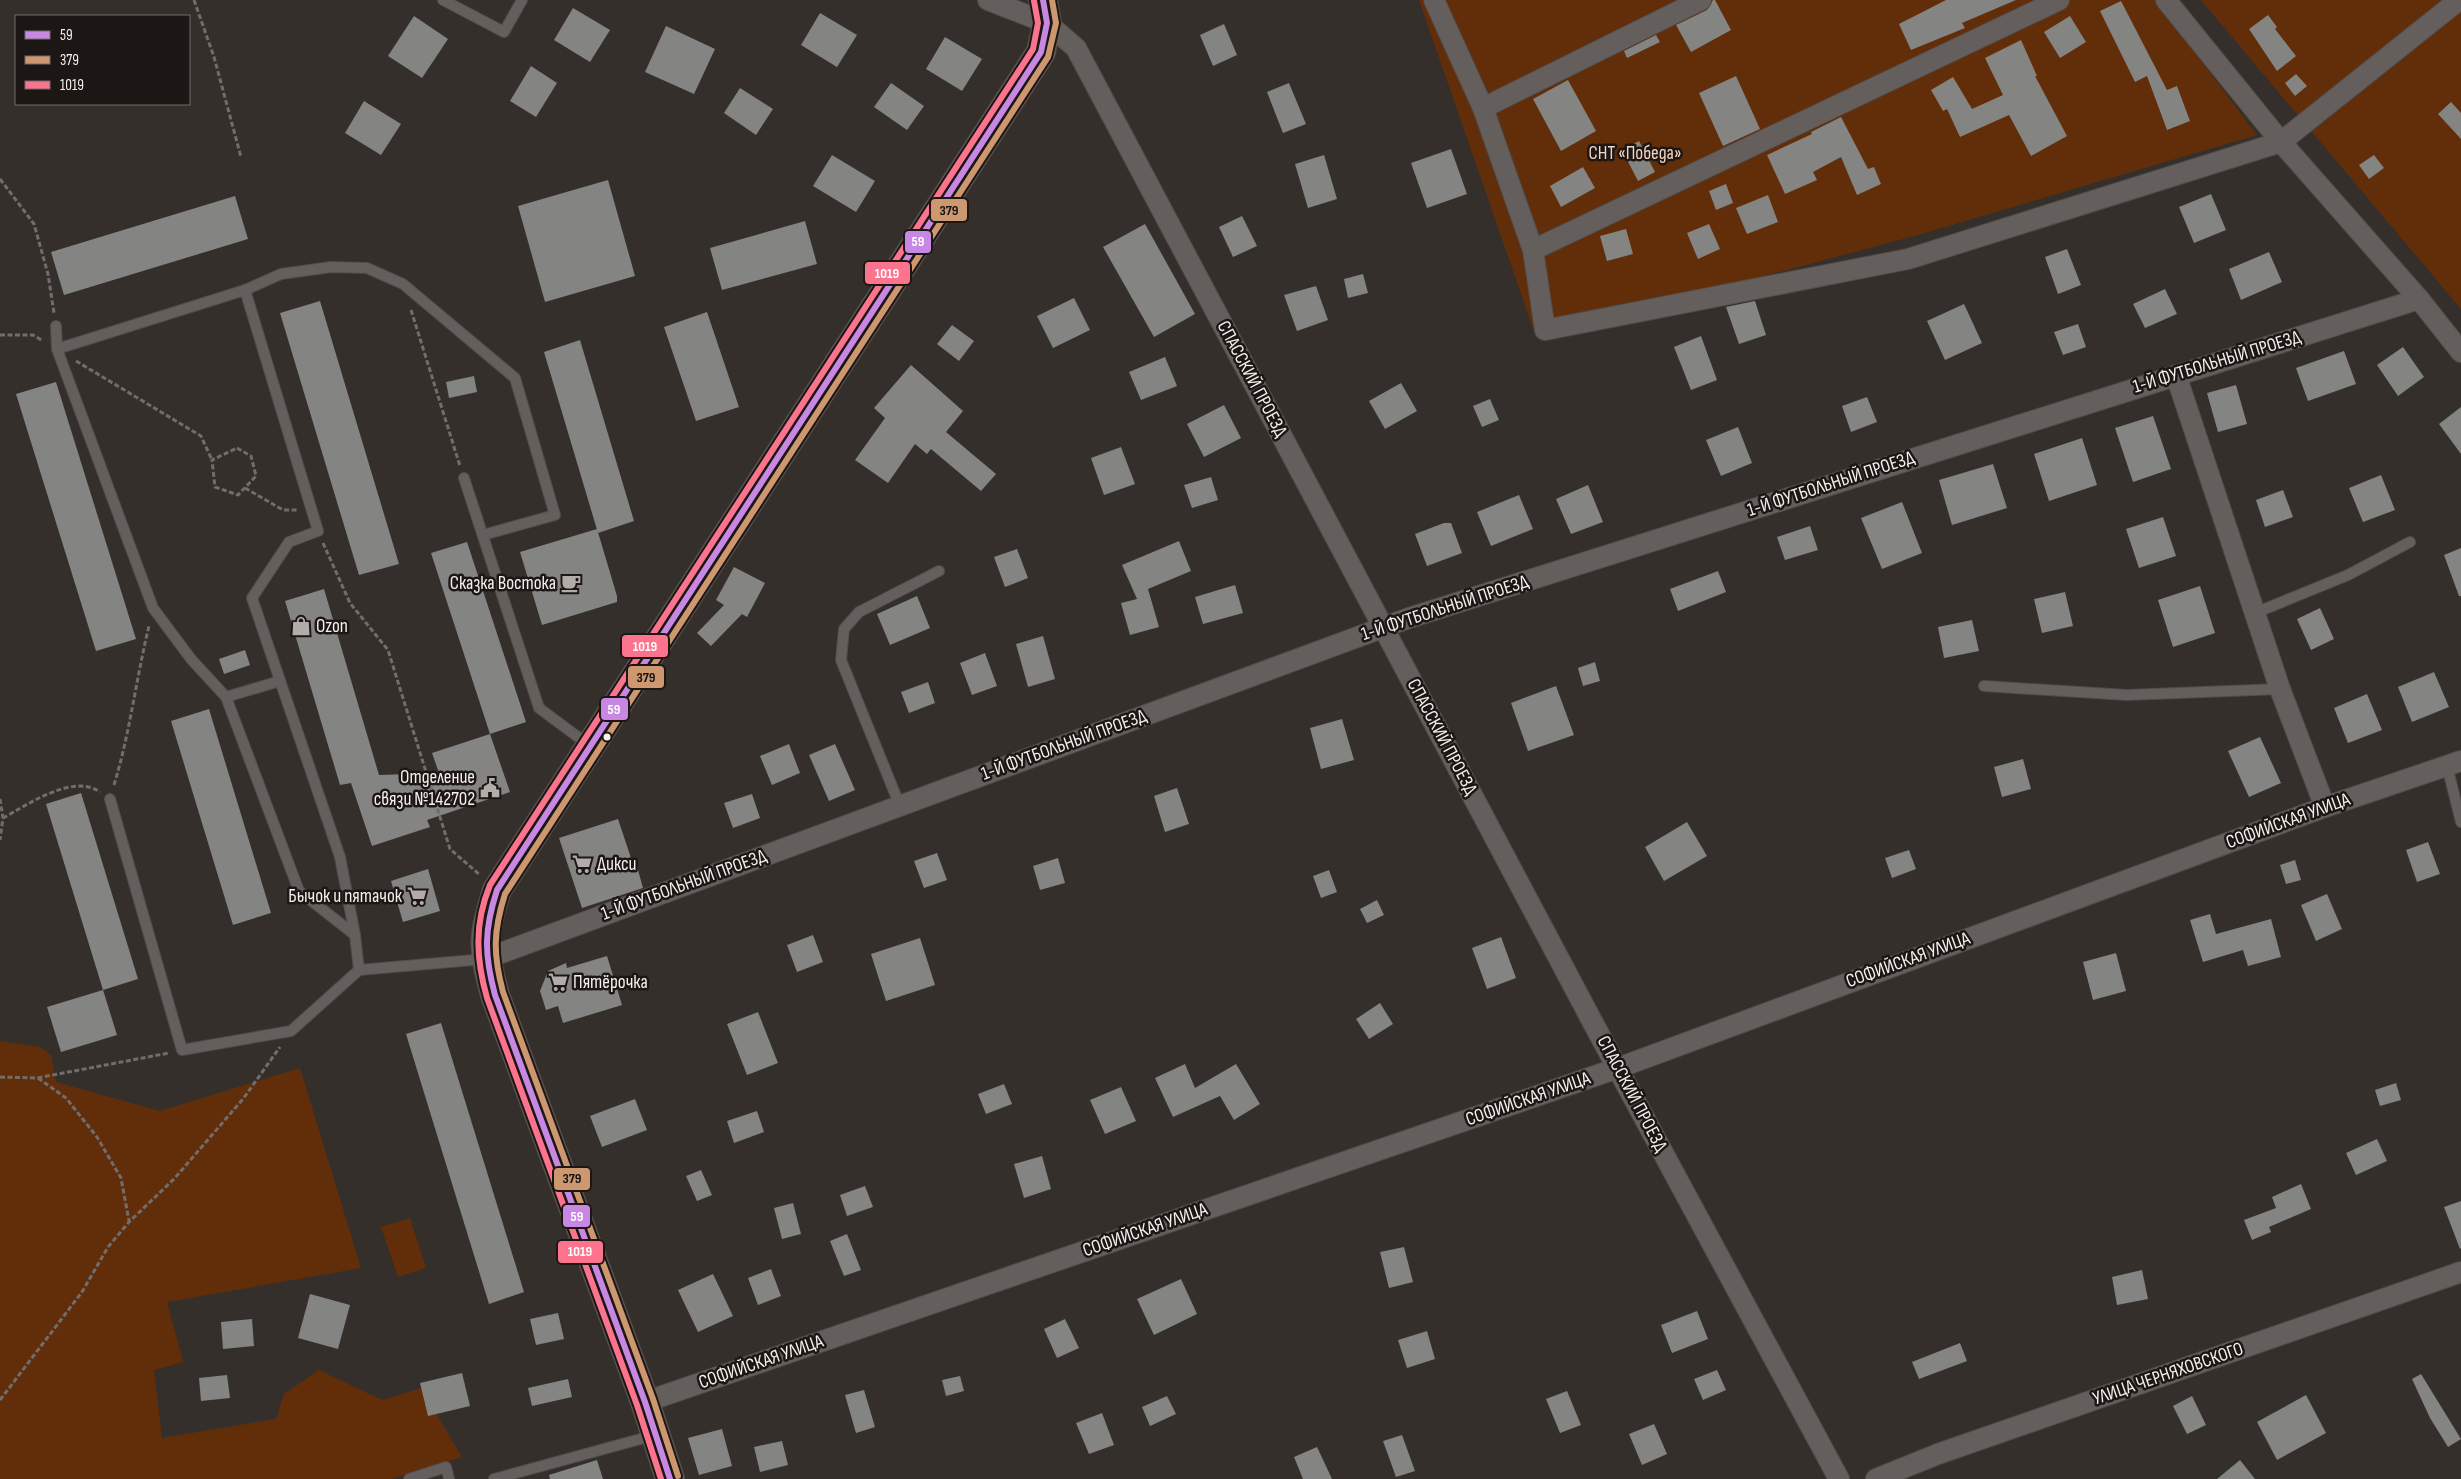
<svg xmlns="http://www.w3.org/2000/svg" width="2461" height="1479" font-family="'Sofia Sans Condensed',sans-serif">
<rect width="100%" height="100%" fill="#352f2c"/>
<g fill="#612e09">
<polygon points="1419,0 2155,0 2257,135 1918,235 1536,337"/>
<polygon points="2201,0 2461,0 2461,309"/>
<polygon points="0,1041 40,1047 51,1055 56,1082 160,1111 300,1068 361,1268 167,1302 183,1362 154,1370 162,1438 276,1419 284,1394 319,1370 382,1400 421,1388 462,1457 391,1479 0,1479"/>
<polygon points="410,1218 426,1268 398,1277 381,1227"/>
</g>
<g fill="#848482">
<polygon points="1713,0 1715,0 1731,30 1691,52 1676,25 1707,10"/>
<polygon points="1946,0 2016,0 1962,23 1965,28 1911,50 1899,24"/>
<polygon points="2121,1 2167,90 2177,86 2190,121 2167,130 2147,76 2135,82 2100,11"/>
<polygon points="573,8 610,30 590,62 554,40"/>
<polygon points="820,13 857,35 837,67 801,45"/>
<polygon points="2268,15 2277,27 2275,29 2296,56 2277,71 2249,29"/>
<polygon points="414,16 448,39 422,78 388,56"/>
<polygon points="2070,16 2086,42 2060,58 2044,32"/>
<polygon points="1224,24 1237,55 1213,66 1200,35"/>
<polygon points="666,26 715,49 694,94 645,72"/>
<polygon points="1656,35 1660,42 1627,58 1624,51"/>
<polygon points="945,37 982,59 962,91 926,69"/>
<polygon points="2021,40 2037,76 2035,76 2067,136 2031,156 2009,115 1960,137 1947,109 1943,111 1931,90 1953,77 1972,109 2003,95 1985,58"/>
<polygon points="531,66 557,83 536,117 510,101"/>
<polygon points="2296,74 2307,86 2295,96 2285,83"/>
<polygon points="1736,76 1760,129 1723,146 1699,93"/>
<polygon points="1568,80 1596,131 1561,151 1533,99"/>
<polygon points="891,83 924,106 907,130 874,107"/>
<polygon points="1289,83 1306,124 1283,133 1267,92"/>
<polygon points="740,88 773,109 756,135 724,113"/>
<polygon points="364,101 401,124 381,155 345,133"/>
<polygon points="2451,102 2461,113 2461,139 2438,114"/>
<polygon points="1841,117 1868,169 1874,167 1881,184 1857,195 1841,157 1813,172 1817,180 1785,194 1767,155 1812,134 1811,132"/>
<polygon points="1639,141 1655,172 1638,181 1622,150"/>
<polygon points="1451,149 1467,194 1427,208 1411,163"/>
<polygon points="832,155 875,181 856,212 813,186"/>
<polygon points="1324,155 1337,199 1308,208 1295,164"/>
<polygon points="2374,155 2384,168 2369,179 2359,165"/>
<polygon points="1583,167 1595,188 1561,207 1550,186"/>
<polygon points="608,180 635,276 545,302 518,206"/>
<polygon points="1726,184 1733,203 1716,210 1709,191"/>
<polygon points="2211,194 2226,230 2194,243 2179,207"/>
<polygon points="1768,195 1778,222 1747,234 1736,208"/>
<polygon points="235,196 248,239 64,295 51,252"/>
<polygon points="1242,216 1257,246 1233,257 1219,227"/>
<polygon points="805,221 817,264 722,290 710,248"/>
<polygon points="1145,224 1195,314 1154,337 1103,247"/>
<polygon points="1709,224 1720,249 1698,259 1687,233"/>
<polygon points="1626,229 1633,254 1607,261 1600,236"/>
<polygon points="2067,249 2081,285 2058,294 2045,257"/>
<polygon points="2269,252 2282,282 2241,300 2229,269"/>
<polygon points="1363,274 1368,293 1348,298 1344,279"/>
<polygon points="1316,286 1328,320 1297,331 1284,295"/>
<polygon points="2165,289 2177,314 2145,328 2133,304"/>
<polygon points="1074,298 1090,330 1053,348 1037,316"/>
<polygon points="320,301 399,564 359,575 280,313"/>
<polygon points="1755,301 1766,335 1739,344 1726,307"/>
<polygon points="1964,304 1982,343 1945,360 1927,321"/>
<polygon points="707,312 739,407 696,421 664,327"/>
<polygon points="2078,324 2086,347 2063,355 2054,332"/>
<polygon points="952,325 974,341 959,361 937,344"/>
<polygon points="1701,336 1717,380 1691,390 1674,347"/>
<polygon points="580,340 634,521 598,533 544,352"/>
<polygon points="2403,347 2424,377 2398,396 2377,365"/>
<polygon points="2344,351 2356,384 2308,401 2296,368"/>
<polygon points="1165,357 1177,386 1141,400 1129,372"/>
<polygon points="911,365 963,411 946,432 996,474 981,491 931,449 927,454 915,444 888,483 855,460 885,418 874,408"/>
<polygon points="474,376 477,392 449,398 446,382"/>
<polygon points="56,382 136,639 96,651 16,394"/>
<polygon points="1401,383 1417,411 1385,429 1369,401"/>
<polygon points="2236,385 2247,424 2218,432 2207,393"/>
<polygon points="1867,397 1877,422 1851,432 1842,406"/>
<polygon points="1490,399 1499,420 1482,427 1473,406"/>
<polygon points="1224,405 1241,438 1204,457 1187,424"/>
<polygon points="2461,407 2461,454 2439,424"/>
<polygon points="2153,416 2171,469 2133,482 2115,428"/>
<polygon points="1738,427 1752,463 1721,476 1706,440"/>
<polygon points="2082,438 2097,485 2049,501 2034,454"/>
<polygon points="1121,447 1135,484 1104,495 1091,458"/>
<polygon points="1993,464 2007,508 1952,525 1939,480"/>
<polygon points="2381,475 2395,510 2363,522 2349,488"/>
<polygon points="1211,477 1218,500 1192,508 1184,485"/>
<polygon points="1588,485 1603,522 1571,534 1556,499"/>
<polygon points="2283,490 2293,517 2265,527 2256,500"/>
<polygon points="1519,495 1533,529 1491,546 1477,512"/>
<polygon points="1902,502 1922,553 1882,569 1861,518"/>
<polygon points="2163,517 2176,556 2139,568 2126,529"/>
<polygon points="1444,523 1451,523 1462,553 1427,566 1415,534"/>
<polygon points="1810,526 1818,550 1785,560 1777,537"/>
<polygon points="597,529 617,596 617,602 542,625 520,552"/>
<polygon points="1179,541 1191,571 1148,589 1159,627 1130,635 1121,603 1137,599 1122,565"/>
<polygon points="467,542 526,722 490,734 431,553"/>
<polygon points="2461,548 2461,596 2459,596 2444,555"/>
<polygon points="1017,549 1028,578 1005,587 994,557"/>
<polygon points="734,567 765,583 747,617 742,614 711,646 697,633 724,605 716,600"/>
<polygon points="1718,571 1726,592 1678,611 1670,589"/>
<polygon points="1235,585 1243,613 1203,624 1195,597"/>
<polygon points="2200,586 2215,633 2173,647 2158,600"/>
<polygon points="324,589 379,775 439,773 432,753 490,734 510,792 427,820 430,827 372,846 351,783 340,785 285,601"/>
<polygon points="2065,592 2073,626 2042,633 2034,599"/>
<polygon points="917,596 930,628 890,645 877,614"/>
<polygon points="2320,608 2334,639 2311,650 2297,619"/>
<polygon points="1972,620 1979,651 1944,658 1938,627"/>
<polygon points="1043,636 1055,679 1028,687 1016,644"/>
<polygon points="245,650 250,665 224,674 219,659"/>
<polygon points="985,653 997,686 972,695 960,663"/>
<polygon points="1595,662 1600,681 1583,686 1578,668"/>
<polygon points="2434,672 2449,707 2412,722 2398,687"/>
<polygon points="928,682 935,703 909,713 901,692"/>
<polygon points="1556,686 1574,735 1528,751 1511,703"/>
<polygon points="2367,694 2382,730 2348,743 2334,708"/>
<polygon points="209,709 271,913 233,925 171,721"/>
<polygon points="1342,719 1354,760 1321,769 1310,728"/>
<polygon points="2260,737 2281,783 2249,797 2228,751"/>
<polygon points="789,744 800,773 772,785 760,756"/>
<polygon points="835,744 855,790 829,801 809,755"/>
<polygon points="2023,759 2031,789 2002,797 1994,767"/>
<polygon points="1177,788 1189,824 1165,832 1154,796"/>
<polygon points="81,793 138,979 103,990 46,804"/>
<polygon points="752,794 760,818 733,828 724,803"/>
<polygon points="618,819 633,864 636,863 643,888 582,908 559,838"/>
<polygon points="1687,822 1707,856 1664,881 1645,847"/>
<polygon points="2428,842 2440,874 2417,882 2406,850"/>
<polygon points="1909,850 1916,869 1892,878 1885,858"/>
<polygon points="937,853 947,880 924,888 914,861"/>
<polygon points="1058,858 1065,883 1040,890 1033,866"/>
<polygon points="2295,860 2301,880 2286,884 2280,865"/>
<polygon points="428,869 440,911 403,922 391,881"/>
<polygon points="1329,870 1337,892 1321,898 1313,876"/>
<polygon points="2327,894 2342,929 2316,941 2301,905"/>
<polygon points="1377,900 1384,915 1367,923 1360,909"/>
<polygon points="2210,914 2216,934 2271,919 2281,957 2248,966 2243,950 2203,962 2190,920"/>
<polygon points="813,935 823,962 797,972 787,945"/>
<polygon points="1501,937 1516,978 1487,989 1472,948"/>
<polygon points="920,938 935,985 886,1001 871,954"/>
<polygon points="2116,953 2126,991 2093,1000 2083,962"/>
<polygon points="607,956 622,1005 563,1023 558,1006 546,1010 540,991 548,971 566,963 567,968"/>
<polygon points="103,990 117,1035 61,1052 47,1007"/>
<polygon points="1380,1003 1393,1024 1369,1039 1356,1019"/>
<polygon points="758,1012 778,1063 747,1075 727,1024"/>
<polygon points="441,1023 524,1292 489,1304 406,1034"/>
<polygon points="1185,1064 1195,1088 1236,1064 1260,1104 1234,1120 1220,1096 1173,1117 1155,1078"/>
<polygon points="2396,1083 2401,1100 2380,1106 2375,1090"/>
<polygon points="1004,1084 1012,1104 986,1114 978,1094"/>
<polygon points="1121,1087 1136,1121 1105,1134 1090,1100"/>
<polygon points="635,1099 647,1130 602,1147 590,1116"/>
<polygon points="757,1111 764,1132 734,1143 727,1121"/>
<polygon points="2377,1139 2387,1161 2356,1175 2346,1153"/>
<polygon points="1042,1156 1051,1189 1024,1198 1014,1164"/>
<polygon points="701,1170 712,1195 697,1201 686,1176"/>
<polygon points="2301,1184 2311,1209 2269,1227 2271,1232 2252,1240 2244,1220 2276,1208 2272,1197"/>
<polygon points="865,1186 873,1207 847,1216 840,1195"/>
<polygon points="2461,1201 2461,1248 2460,1249 2444,1207"/>
<polygon points="793,1203 801,1234 782,1239 774,1208"/>
<polygon points="847,1234 861,1270 844,1276 830,1241"/>
<polygon points="1404,1247 1413,1282 1389,1288 1380,1252"/>
<polygon points="771,1269 781,1296 758,1305 748,1278"/>
<polygon points="2142,1270 2148,1299 2117,1305 2112,1277"/>
<polygon points="713,1274 733,1316 698,1332 678,1290"/>
<polygon points="1181,1279 1197,1314 1154,1335 1137,1299"/>
<polygon points="310,1294 350,1305 338,1349 298,1338"/>
<polygon points="1697,1311 1708,1339 1672,1353 1661,1325"/>
<polygon points="558,1313 564,1339 536,1345 530,1319"/>
<polygon points="252,1319 254,1346 223,1349 221,1322"/>
<polygon points="1065,1319 1079,1348 1057,1358 1044,1329"/>
<polygon points="1427,1331 1435,1359 1407,1368 1398,1340"/>
<polygon points="1960,1343 1967,1361 1919,1379 1912,1362"/>
<polygon points="1717,1370 1726,1390 1703,1400 1694,1379"/>
<polygon points="462,1373 470,1406 428,1416 420,1383"/>
<polygon points="2421,1374 2461,1439 2448,1447 2430,1418 2412,1379"/>
<polygon points="227,1375 230,1398 201,1401 199,1378"/>
<polygon points="960,1376 964,1391 946,1396 942,1380"/>
<polygon points="568,1379 572,1397 532,1406 528,1388"/>
<polygon points="864,1390 875,1427 856,1433 845,1395"/>
<polygon points="1567,1391 1581,1425 1560,1433 1546,1399"/>
<polygon points="2306,1395 2326,1433 2277,1460 2257,1422"/>
<polygon points="1167,1396 1176,1414 1150,1426 1142,1407"/>
<polygon points="2192,1396 2206,1425 2187,1434 2173,1406"/>
<polygon points="1102,1413 1114,1445 1089,1454 1076,1423"/>
<polygon points="1654,1424 1667,1454 1642,1465 1629,1434"/>
<polygon points="722,1429 732,1466 699,1475 688,1438"/>
<polygon points="1402,1435 1415,1471 1396,1477 1383,1441"/>
<polygon points="782,1441 788,1465 760,1472 754,1447"/>
<polygon points="1317,1447 1332,1479 1303,1479 1294,1457"/>
<polygon points="597,1460 603,1479 550,1479 549,1475"/>
<polygon points="2240,1460 2255,1479 2217,1479"/>
</g>
<g fill="none" stroke-linecap="round" stroke-linejoin="round">
<defs>
<g id="lane">
<polyline points="443,0 504,32 522,0"/>
<polyline points="245,290 318,531 289,542 252,598 340,857 355,935"/>
<polyline points="56,326 57,349 153,608 191,659 226,697 299,891 355,935 359,970 485,959"/>
<polyline points="57,349 245,290 281,274 331,267 367,268 403,284 515,378 555,515 483,535"/>
<polyline points="464,478 539,708 590,746"/>
<polyline points="2255,613 2348,575 2410,542"/>
<polyline points="1984,686 2127,695 2280,689"/>
<polyline points="226,697 280,681"/>
<polyline points="2447,766 2461,822"/>
<polyline points="110,799 182,1050 291,1031 359,970"/>
<polyline points="900,806 841,660 844,629 859,612 939,571"/>
<polyline points="409,1479 446,1467 449,1479"/>
<polyline points="494,1479 655,1435"/>
</g>
<g id="street">
<polyline points="988,0 1047,23 1076,48 1592,1021 1839,1479"/>
<polyline points="1434,0 1483,108 1533,250 1545,330 1908,259 2281,142 2459,0"/>
<polyline points="2166,0 2281,142 2419,299 2461,352"/>
<polyline points="1483,108 1701,0"/>
<polyline points="1533,250 2059,0"/>
<polyline points="2176,375 2280,689 2325,807"/>
<polyline points="485,959 1409,618 2419,299"/>
<polyline points="645,1402 1618,1068 2325,807 2461,761"/>
<polyline points="1876,1479 1938,1454 2461,1272"/>
</g>
<path id="secondary" d="M670,1479l-25,-77 -150,-407c-13,-47 -13,-59 2,-105l544,-838 6,-29 -4,-23"/>
</defs>
<use href="#lane" stroke="#514b49" stroke-width="12"/>
<use href="#street" stroke="#514b49" stroke-width="22"/>
<use href="#secondary" stroke="#514b49" stroke-width="30"/>
<g stroke="#716d6c" stroke-width="3" stroke-dasharray="5 2.5" stroke-linecap="butt">
<polyline points="194,0 214,57 241,157"/>
<polyline points="0,179 34,224 48,274 54,313"/>
<polyline points="411,310 460,466"/>
<polyline points="0,335 33,335 43,341"/>
<polyline points="76,361 201,436 212,460"/>
<polygon points="237,448 251,456 256,476 238,495 215,487 212,460"/>
<polyline points="245,488 283,510 299,510"/>
<polyline points="323,543 350,603 388,650 450,849 480,875"/>
<path d="M114,785c16,-52 22,-106 35,-159"/>
<polyline points="0,799 3,818 0,840"/>
<path d="M3,818c24,-13 70,-45 97,-26"/>
<polyline points="0,1077 37,1078 169,1053"/>
<polyline points="38,1078 66,1098 97,1137 121,1178 129,1221"/>
<polyline points="0,1400 82,1292 108,1247 129,1222 174,1179 243,1099 280,1047"/>
</g>
<use href="#lane" stroke="#645f5c" stroke-width="10"/>
<use href="#street" stroke="#645f5c" stroke-width="20"/>
<use href="#secondary" stroke="#685f59" stroke-width="28"/>
<defs>
<path id="bus-1" d="M670,1479l-25,-77 -150,-407c-11,-41 -11,-65 2,-105l544,-838 6,-29 -4,-23"/>
<path id="bus-2" d="M678,1476l-25,-77 -150,-407c-10,-38 -10,-60 2,-98l543,-837 8,-34 -4,-23"/>
<path id="bus-3" d="M661,1479l-24,-74 -150,-407c-11,-39 -13,-74 3,-113l543,-836 5,-26 -4,-22"/>
</defs>
<use href="#bus-1" stroke="#1c1715" stroke-width="10"/>
<use href="#bus-2" stroke="#1c1715" stroke-width="10"/>
<use href="#bus-3" stroke="#1c1715" stroke-width="10"/>
<use href="#bus-1" stroke="#c787e3" stroke-width="6"/>
<use href="#bus-2" stroke="#cd976f" stroke-width="6"/>
<use href="#bus-3" stroke="#fc738d" stroke-width="6"/>
</g>
<defs>
<symbol id="cafe-bare" viewBox="-9 -9 18 18"><path d="M-5.5-4.5H6V0H3Q3 3.5 0 3.5H-2.5Q-5.5 3.5-5.5 0ZM3-3.2v2h1.7v-2ZM-6 4.5H4V6H-6Z" fill="#b3aca9" stroke="#1c1715" stroke-width="2.5" paint-order="stroke"/></symbol>
<symbol id="shop-bare" viewBox="-9 -9 18 18"><path d="M-5-2.5h2.3a2.7 3.5 0 0 1 5.4 0H5L5.5 6h-11ZM-1.5-2.5h3a1.5 2.3 0 0 0-3 0Z" fill="#b3aca9" stroke="#1c1715" stroke-width="2.5" paint-order="stroke"/></symbol>
<symbol id="civic-bare" viewBox="-9 -9 18 18"><path d="M-.6-6.5H3V-4.5H.6V-3L4-1V1h2V6H-6V1h2V-1L-.6-3ZM-1.2 2.5V6h2.4V2.5Z" fill="#b3aca9" stroke="#1c1715" stroke-width="2.5" paint-order="stroke"/></symbol>
<symbol id="supermarket-bare" viewBox="-9 -9 18 18"><path d="M-6-5.5h2.5l.6 2H6L4.5 2H-2.5L-4.4-4H-6ZM-1.5 3.2a1.3 1.3 0 1 0 .1 0ZM3 3.2a1.3 1.3 0 1 0 .1 0Z" fill="#b3aca9" stroke="#1c1715" stroke-width="2.5" paint-order="stroke"/></symbol>
</defs>
<g fill-rule="evenodd">
<use href="#cafe-bare" x="557" y="569" width="28" height="28"/>
<use href="#shop-bare" x="287" y="612" width="28" height="28"/>
<use href="#civic-bare" x="476" y="774" width="28" height="28"/>
<use href="#supermarket-bare" x="568" y="850" width="28" height="28"/>
<use href="#supermarket-bare" x="403" y="882" width="28" height="28"/>
<use href="#supermarket-bare" x="544" y="968" width="28" height="28"/>
</g>
<circle fill="#f7efec" stroke="#1c1715" stroke-width="2" cx="607" cy="737" r="4.5"/>
<g text-anchor="middle" dominant-baseline="central" stroke-width="5" stroke-linejoin="round" paint-order="stroke">
<g font-size="19" fill="#f9d3bf" stroke="#1c1715">
<text x="1635" y="153">СНТ «Победа»</text>
</g>
<g font-size="19" fill="#f7efec" stroke="#1c1715">
<text transform="translate(2217 362) rotate(-17)">1-Й ФУТБОЛЬНЫЙ ПРОЕЗД</text>
<text transform="translate(1252 379) rotate(62)">СПАССКИЙ ПРОЕЗД</text>
<text transform="translate(1831 484) rotate(-18)">1-Й ФУТБОЛЬНЫЙ ПРОЕЗД</text>
<text transform="translate(1445 608) rotate(-18)">1-Й ФУТБОЛЬНЫЙ ПРОЕЗД</text>
<text transform="translate(1442 737) rotate(62)">СПАССКИЙ ПРОЕЗД</text>
<text transform="translate(1064 745) rotate(-20)">1-Й ФУТБОЛЬНЫЙ ПРОЕЗД</text>
<text transform="translate(2288 821) rotate(-20)">СОФИЙСКАЯ УЛИЦА</text>
<text transform="translate(684 885) rotate(-20)">1-Й ФУТБОЛЬНЫЙ ПРОЕЗД</text>
<text transform="translate(1908 960) rotate(-20)">СОФИЙСКАЯ УЛИЦА</text>
<text transform="translate(1632 1094) rotate(62)">СПАССКИЙ ПРОЕЗД</text>
<text transform="translate(1528 1099) rotate(-19)">СОФИЙСКАЯ УЛИЦА</text>
<text transform="translate(1145 1230) rotate(-19)">СОФИЙСКАЯ УЛИЦА</text>
<text transform="translate(761 1362) rotate(-19)">СОФИЙСКАЯ УЛИЦА</text>
<text transform="translate(2168 1374) rotate(-19)">УЛИЦА ЧЕРНЯХОВСКОГО</text>
</g>
<g font-size="19" fill="#f7efec" stroke="#1c1715" text-anchor="end">
<text x="556" y="583">Сказка Востока</text>
<text x="316" y="626" text-anchor="start">Ozon</text>
<text x="475" y="777">Отделение<tspan x="475" dy="22">связи №142702</tspan></text>
<text x="597" y="864" text-anchor="start">Дикси</text>
<text x="402" y="896">Бычок и пятачок</text>
<text x="573" y="982" text-anchor="start">Пятёрочка</text>
</g>
</g>
<g stroke="#1c1715" stroke-width="2">
<rect x="930" y="198" width="38" height="24" rx="5" fill="#cd976f"/>
<rect x="904" y="230" width="28" height="24" rx="5" fill="#c787e3"/>
<rect x="864" y="261" width="47" height="24" rx="5" fill="#fc738d"/>
<rect x="621" y="634" width="48" height="24" rx="5" fill="#fc738d"/>
<rect x="627" y="665" width="38" height="24" rx="5" fill="#cd976f"/>
<rect x="600" y="697" width="29" height="24" rx="5" fill="#c787e3"/>
<rect x="553" y="1167" width="38" height="24" rx="5" fill="#cd976f"/>
<rect x="562" y="1204" width="29" height="24" rx="5" fill="#c787e3"/>
<rect x="557" y="1240" width="47" height="24" rx="5" fill="#fc738d"/>
</g>
<g font-size="14" text-anchor="middle" font-weight="bold" fill="#fff">
<text x="918" y="246">59</text>
<text x="887" y="278">1019</text>
<text x="645" y="651">1019</text>
<text x="614" y="714">59</text>
<text x="577" y="1221">59</text>
<text x="580" y="1256">1019</text>
</g>
<g font-size="14" text-anchor="middle" font-weight="bold" fill="#111">
<text x="949" y="215">379</text>
<text x="646" y="682">379</text>
<text x="572" y="1183">379</text>
</g>
<rect x="15" y="15" width="175" height="90" fill="#1c1715" stroke="#746d6b"/>
<rect x="25" y="31" width="25" height="8" fill="#c787e3" stroke="#746d6b"/>
<text x="60" y="40" font-size="15" fill="#f7efec">59</text>
<rect x="25" y="56" width="25" height="8" fill="#cd976f" stroke="#746d6b"/>
<text x="60" y="65" font-size="15" fill="#f7efec">379</text>
<rect x="25" y="81" width="25" height="8" fill="#fc738d" stroke="#746d6b"/>
<text x="60" y="90" font-size="15" fill="#f7efec">1019</text>
</svg>
